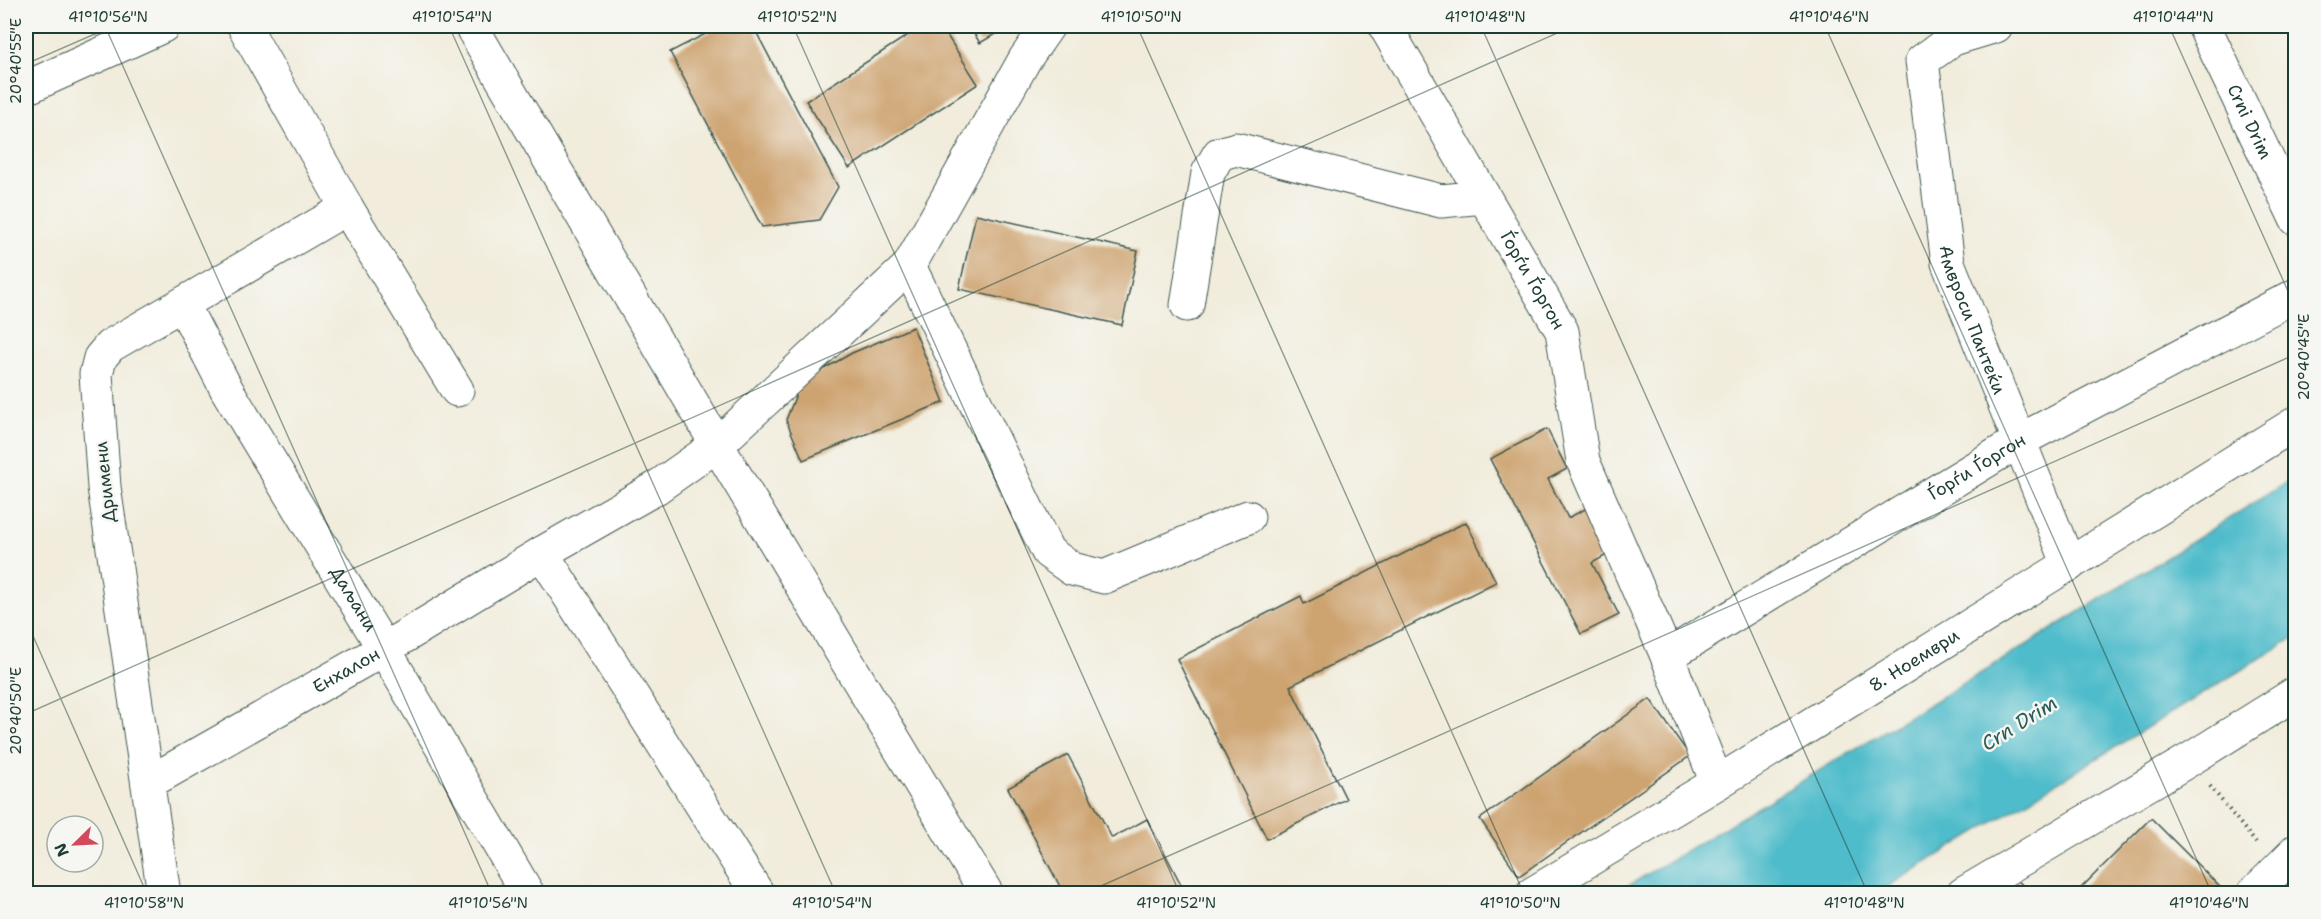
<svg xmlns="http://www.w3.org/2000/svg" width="2321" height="919" font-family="'Shantell Sans',sans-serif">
<rect width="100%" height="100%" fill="#f6f6f2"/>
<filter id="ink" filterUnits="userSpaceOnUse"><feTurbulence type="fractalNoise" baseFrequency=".0167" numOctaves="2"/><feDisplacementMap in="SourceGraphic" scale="12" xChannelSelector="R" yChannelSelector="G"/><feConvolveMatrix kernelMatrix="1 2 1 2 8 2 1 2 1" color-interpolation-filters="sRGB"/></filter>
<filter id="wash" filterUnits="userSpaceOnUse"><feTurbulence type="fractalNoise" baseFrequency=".008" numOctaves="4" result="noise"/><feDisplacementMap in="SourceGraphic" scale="24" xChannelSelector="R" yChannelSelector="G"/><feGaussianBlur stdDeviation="1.35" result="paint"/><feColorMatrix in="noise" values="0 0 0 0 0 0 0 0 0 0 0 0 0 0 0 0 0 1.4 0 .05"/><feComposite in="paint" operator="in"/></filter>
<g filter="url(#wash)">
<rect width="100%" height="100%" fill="#f1ecdb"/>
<polygon fill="#50bccb" stroke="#387c80" stroke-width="1.5" points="2295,477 2295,637 1877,893 1616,893 2009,656"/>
<g id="blocks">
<g fill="#cda370">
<polygon points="721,26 753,26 838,187 819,220 762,227 670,52"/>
<polygon points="922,26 941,26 978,84 849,168 806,101"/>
<polygon points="969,26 1009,26 980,43"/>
<polygon points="976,214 1138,251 1122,325 959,289"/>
<polygon points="913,327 944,402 803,460 786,420 801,382 852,353"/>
<polygon points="1547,429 1567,469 1548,479 1568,518 1591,506 1614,551 1592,563 1619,615 1581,634 1490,459"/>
<polygon points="1466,522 1496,582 1290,686 1346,799 1267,839 1177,659 1301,596 1304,604"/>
<polygon points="1650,699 1690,756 1519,876 1480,819"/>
<polygon points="1068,755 1112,838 1147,819 1186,894 1064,894 1008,788"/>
<polygon points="2151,818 2220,887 2213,894 2075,894"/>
<polygon points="2008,870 2026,889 2021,894 1983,894"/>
</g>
</g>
</g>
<g filter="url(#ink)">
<use href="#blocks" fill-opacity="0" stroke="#3e574d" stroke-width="1.5"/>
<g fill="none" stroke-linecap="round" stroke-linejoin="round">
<defs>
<g id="street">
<polyline points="244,26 347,208 457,390"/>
<polyline points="471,26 717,445 987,894"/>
<path id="s1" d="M1385,26l177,305 21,130 84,195 50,127"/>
<path id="s2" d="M1996,26l-43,13 -31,22 26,202 121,302"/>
<path id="s3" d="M2204,26l92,193"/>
<polyline points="26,88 163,26"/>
<polyline points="909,266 1048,552 1072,569 1104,577 1248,517"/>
<path id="s4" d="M183,305l44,85 157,259 144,245"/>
<polyline points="1187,305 1208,173 1219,154 1236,149 1441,201 1484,197"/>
<polyline points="542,553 758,894"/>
<path id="s5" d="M1667,656l352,-215 277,-146"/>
<path id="s6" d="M148,783l236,-134 158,-96 114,-65 61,-43 192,-179 116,-207 23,-33"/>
<polyline points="164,894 104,487 96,374 100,358 110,346 347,208"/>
<path id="s7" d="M1532,894l185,-111 579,-360"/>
<polyline points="1963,894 2189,760 2296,693"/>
<polyline points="2253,894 2296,851"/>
</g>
</defs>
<use href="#street" stroke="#3e574d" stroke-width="35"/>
<polyline stroke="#3e574d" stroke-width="4" stroke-dasharray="1.5 4.5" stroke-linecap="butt" points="2210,786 2256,843"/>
<use href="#street" stroke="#fff" stroke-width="33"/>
</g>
</g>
<path fill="none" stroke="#1f3d34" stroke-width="1.5" stroke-opacity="0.45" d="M105,26l387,868M449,26l387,868M793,26l387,868M1137,26l387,868M1481,26l387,868M1825,26l387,868M2169,26l127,283M26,64l87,-38M26,620l121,274M26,714l1547,-688M1083,894l1213,-540"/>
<g text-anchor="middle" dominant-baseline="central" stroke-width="5" stroke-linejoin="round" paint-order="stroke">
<g font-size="18" fill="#1f3d34" stroke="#f6f6f2">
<text stroke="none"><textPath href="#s3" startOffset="106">Crni Drim</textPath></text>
<text stroke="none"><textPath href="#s1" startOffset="294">Ѓорѓи Ѓоргон</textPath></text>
<text stroke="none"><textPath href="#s2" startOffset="348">Амвроси Пантеќи</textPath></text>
<text stroke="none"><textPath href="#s5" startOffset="363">Ѓорѓи Ѓоргон</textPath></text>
<text transform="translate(105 482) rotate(-96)">Дримени</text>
<text stroke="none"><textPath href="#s4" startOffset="340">Даљани</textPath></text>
<text stroke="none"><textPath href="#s7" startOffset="448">8. Ноември</textPath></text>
<text stroke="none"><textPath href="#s6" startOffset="228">Енхалон</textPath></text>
</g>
<g font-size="20" font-style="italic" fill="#2b5d5a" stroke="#f6f6f2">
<text transform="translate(2019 723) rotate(-32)">Crn Drim</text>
</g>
</g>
<rect width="2321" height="919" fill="none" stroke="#f6f6f2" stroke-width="66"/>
<g transform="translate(75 844) rotate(246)"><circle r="28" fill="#f6f6f2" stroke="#a0aca6" stroke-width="1.5"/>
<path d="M0-4.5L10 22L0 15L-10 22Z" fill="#d1495b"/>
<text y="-9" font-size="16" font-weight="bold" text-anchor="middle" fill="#1f3d34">N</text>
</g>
<rect x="33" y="33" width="2255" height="853" fill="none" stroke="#1f3d34" stroke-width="2"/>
<g font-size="15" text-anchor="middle" fill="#1f3d34">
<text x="108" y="22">41°10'56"N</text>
<text x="452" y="22">41°10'54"N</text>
<text x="797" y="22">41°10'52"N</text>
<text x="1141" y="22">41°10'50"N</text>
<text x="1485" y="22">41°10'48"N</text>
<text x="1829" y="22">41°10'46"N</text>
<text x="2173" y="22">41°10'44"N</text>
<text transform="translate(16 61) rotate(-90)" y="5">20°40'55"E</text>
<text transform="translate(2304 357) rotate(-90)" y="5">20°40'45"E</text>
<text transform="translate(16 711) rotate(-90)" y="5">20°40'50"E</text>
<text x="144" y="908">41°10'58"N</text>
<text x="488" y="908">41°10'56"N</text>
<text x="832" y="908">41°10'54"N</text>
<text x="1176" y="908">41°10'52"N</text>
<text x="1520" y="908">41°10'50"N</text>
<text x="1864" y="908">41°10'48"N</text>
<text x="2209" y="908">41°10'46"N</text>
</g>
</svg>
